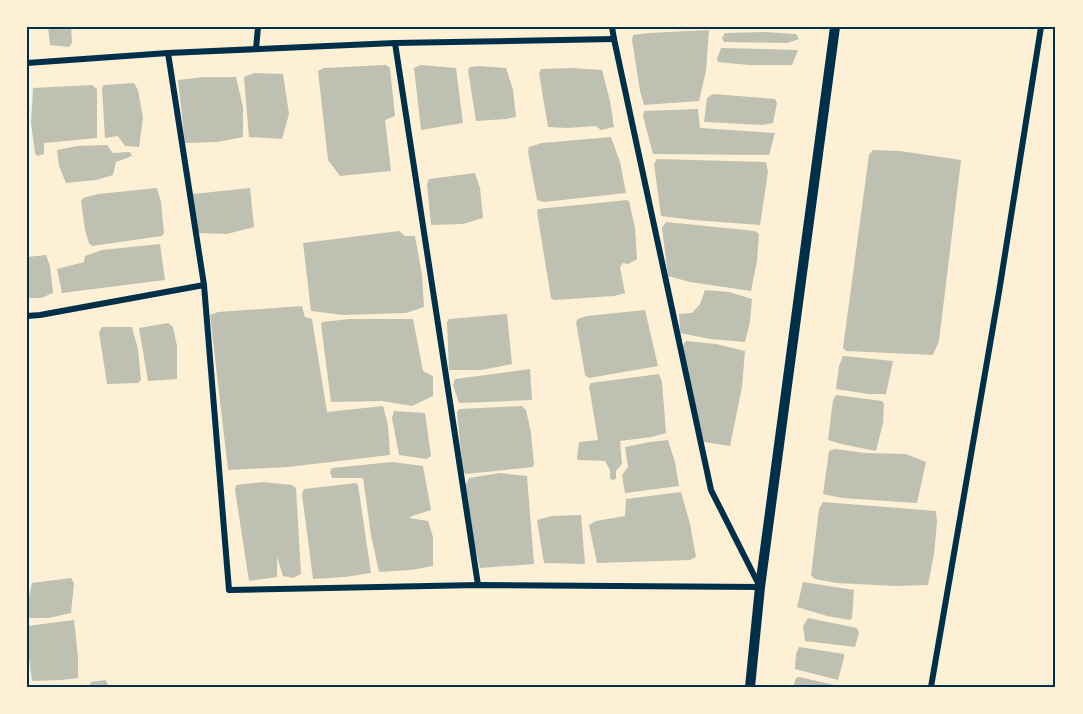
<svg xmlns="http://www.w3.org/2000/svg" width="1083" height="714" font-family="'Crimson Pro',serif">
<rect width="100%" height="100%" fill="#fdf0d5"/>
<g fill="#bec0b2">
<polygon points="48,27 71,27 72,43 69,47 50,45"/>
<polygon points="709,30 706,71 699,101 644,105 640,91 632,40 633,35 649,33"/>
<polygon points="765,32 796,34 799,39 787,43 724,42 722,38 725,33"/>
<polygon points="721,48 798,50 792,65 749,65 718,62 717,59"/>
<polygon points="386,65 390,68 395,116 385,120 391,171 340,176 328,160 318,71 324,68"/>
<polygon points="421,65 456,68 463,123 421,130 414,68"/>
<polygon points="478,66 506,68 513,90 516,117 506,119 476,121 468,70 470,67"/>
<polygon points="571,68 602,70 610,101 614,127 601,130 596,126 567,128 548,127 539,73 541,69"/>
<polygon points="254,73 283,74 289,114 282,139 249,137 244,77"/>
<polygon points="204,77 236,77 243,107 243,137 217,142 185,143 178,80"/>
<polygon points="134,83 138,90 143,118 139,147 125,146 118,136 105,138 102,88 104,85"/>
<polygon points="92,85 97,89 97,138 44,143 44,154 37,156 35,153 31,123 33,88"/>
<polygon points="713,94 775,99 777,103 773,123 763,125 704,122 707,98"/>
<polygon points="698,109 700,128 775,133 769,155 653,154 643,116 644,111"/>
<polygon points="611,137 620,162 626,193 544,202 537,200 528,152 529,147 542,143"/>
<polygon points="107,145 113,153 130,152 132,156 116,162 113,175 96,180 66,183 59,166 57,150 77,146"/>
<polygon points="873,150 900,151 961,160 939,341 933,355 846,351 843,348 869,155"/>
<polygon points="657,159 766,162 768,172 760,225 693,220 661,216 654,164"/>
<polygon points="475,173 480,188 483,218 463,224 431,225 427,184 429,179"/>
<polygon points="157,188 161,202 164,233 162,236 92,246 89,243 85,230 81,201 83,198 98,194"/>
<polygon points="250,188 254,227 227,234 197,233 193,194"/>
<polygon points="627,200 629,201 635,228 637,259 628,264 623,263 620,267 625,293 614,296 554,300 551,298 537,212 538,209"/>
<polygon points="666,222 755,231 759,234 757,261 751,291 690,282 668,276 662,228"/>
<polygon points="399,231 405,236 415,236 422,275 424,307 406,313 343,315 311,311 303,243"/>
<polygon points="160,244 165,280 62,293 57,269 84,262 85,256 102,250"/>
<polygon points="46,255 50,266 53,293 41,298 27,298 27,257"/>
<polygon points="705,290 729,292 752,299 750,322 745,342 710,339 680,333 679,314 692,313 700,304"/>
<polygon points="302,306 305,317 312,319 327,412 383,406 388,425 390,455 288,467 228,470 210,315 218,312"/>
<polygon points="645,310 658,366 589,378 585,375 576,322 578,319 587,316"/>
<polygon points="507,314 512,364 481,370 449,370 447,322 449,319"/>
<polygon points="350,319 413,319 423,371 433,376 433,396 412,406 382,401 331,402 321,324 322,322"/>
<polygon points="168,323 173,327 177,346 177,379 148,381 139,328"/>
<polygon points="102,327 132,327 138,349 141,380 138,383 107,384 99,332"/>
<polygon points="686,341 716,344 745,351 742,387 730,446 704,442 692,394 683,346"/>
<polygon points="843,356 893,361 886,394 868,394 836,389 839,366"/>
<polygon points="530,369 532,400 459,403 453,385 455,379"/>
<polygon points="659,374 662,382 666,433 652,437 620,441 622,464 616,471 616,479 612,480 610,478 610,470 605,461 578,460 577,458 579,442 598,440 589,386 591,383"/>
<polygon points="836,395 882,401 884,404 883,423 876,451 841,444 828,440 833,400"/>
<polygon points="522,406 526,410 531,433 534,464 533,467 466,474 463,472 457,412 459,409"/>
<polygon points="394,411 425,413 431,456 427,459 399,455 392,418"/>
<polygon points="668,440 675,462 679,486 625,493 622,475 628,467 625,447 650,442"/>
<polygon points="835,449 865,453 906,454 926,462 917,503 842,498 823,494 829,451"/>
<polygon points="392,462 423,466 431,510 409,517 410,518 428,521 433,537 433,566 411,570 379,572 371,535 363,478 332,478 330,472 332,468"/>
<polygon points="500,473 527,476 534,564 480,568 473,538 465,486 469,478"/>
<polygon points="262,482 292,485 296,488 301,574 293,578 283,576 277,557 277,577 249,581 235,490 236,485"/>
<polygon points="356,483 358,485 371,573 345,577 313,579 302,494 304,489"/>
<polygon points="681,492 690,524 696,557 690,560 597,563 589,525 596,521 625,516 626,499"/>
<polygon points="823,502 936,511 937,522 934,554 928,585 896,586 837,583 815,579 811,575 819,509"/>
<polygon points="581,515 585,564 544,563 537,520 552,516"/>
<polygon points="71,578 74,583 71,613 49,618 27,618 27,601 28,601 32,583"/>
<polygon points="803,582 854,590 852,618 850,620 827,616 797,607"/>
<polygon points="808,618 857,628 859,633 855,647 805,641 803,626"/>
<polygon points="74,620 78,657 78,678 62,680 32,681 27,643 27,626"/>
<polygon points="799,647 844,654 844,658 838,680 795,669 796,654"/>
<polygon points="799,677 839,686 839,687 793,687 796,678"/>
<polygon points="105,680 107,682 108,687 89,687 91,682"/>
</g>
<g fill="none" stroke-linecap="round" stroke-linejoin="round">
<g stroke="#003049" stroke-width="6">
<polyline points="395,43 478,585"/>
<polyline points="256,49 258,27"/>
<polyline points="168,53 204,285 229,590 478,585 760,587 711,490 614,39 612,27"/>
<polyline points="27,63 168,53 395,43 614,39"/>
<polyline points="27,316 40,315 204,285"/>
<polyline points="931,687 999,292 1041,27"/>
</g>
<polyline stroke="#003049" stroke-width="10" points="750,687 760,587 835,27"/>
</g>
<rect width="1083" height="714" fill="none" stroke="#fdf0d5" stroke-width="57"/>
<rect x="28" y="28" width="1026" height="658" fill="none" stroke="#003049" stroke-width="2"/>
</svg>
